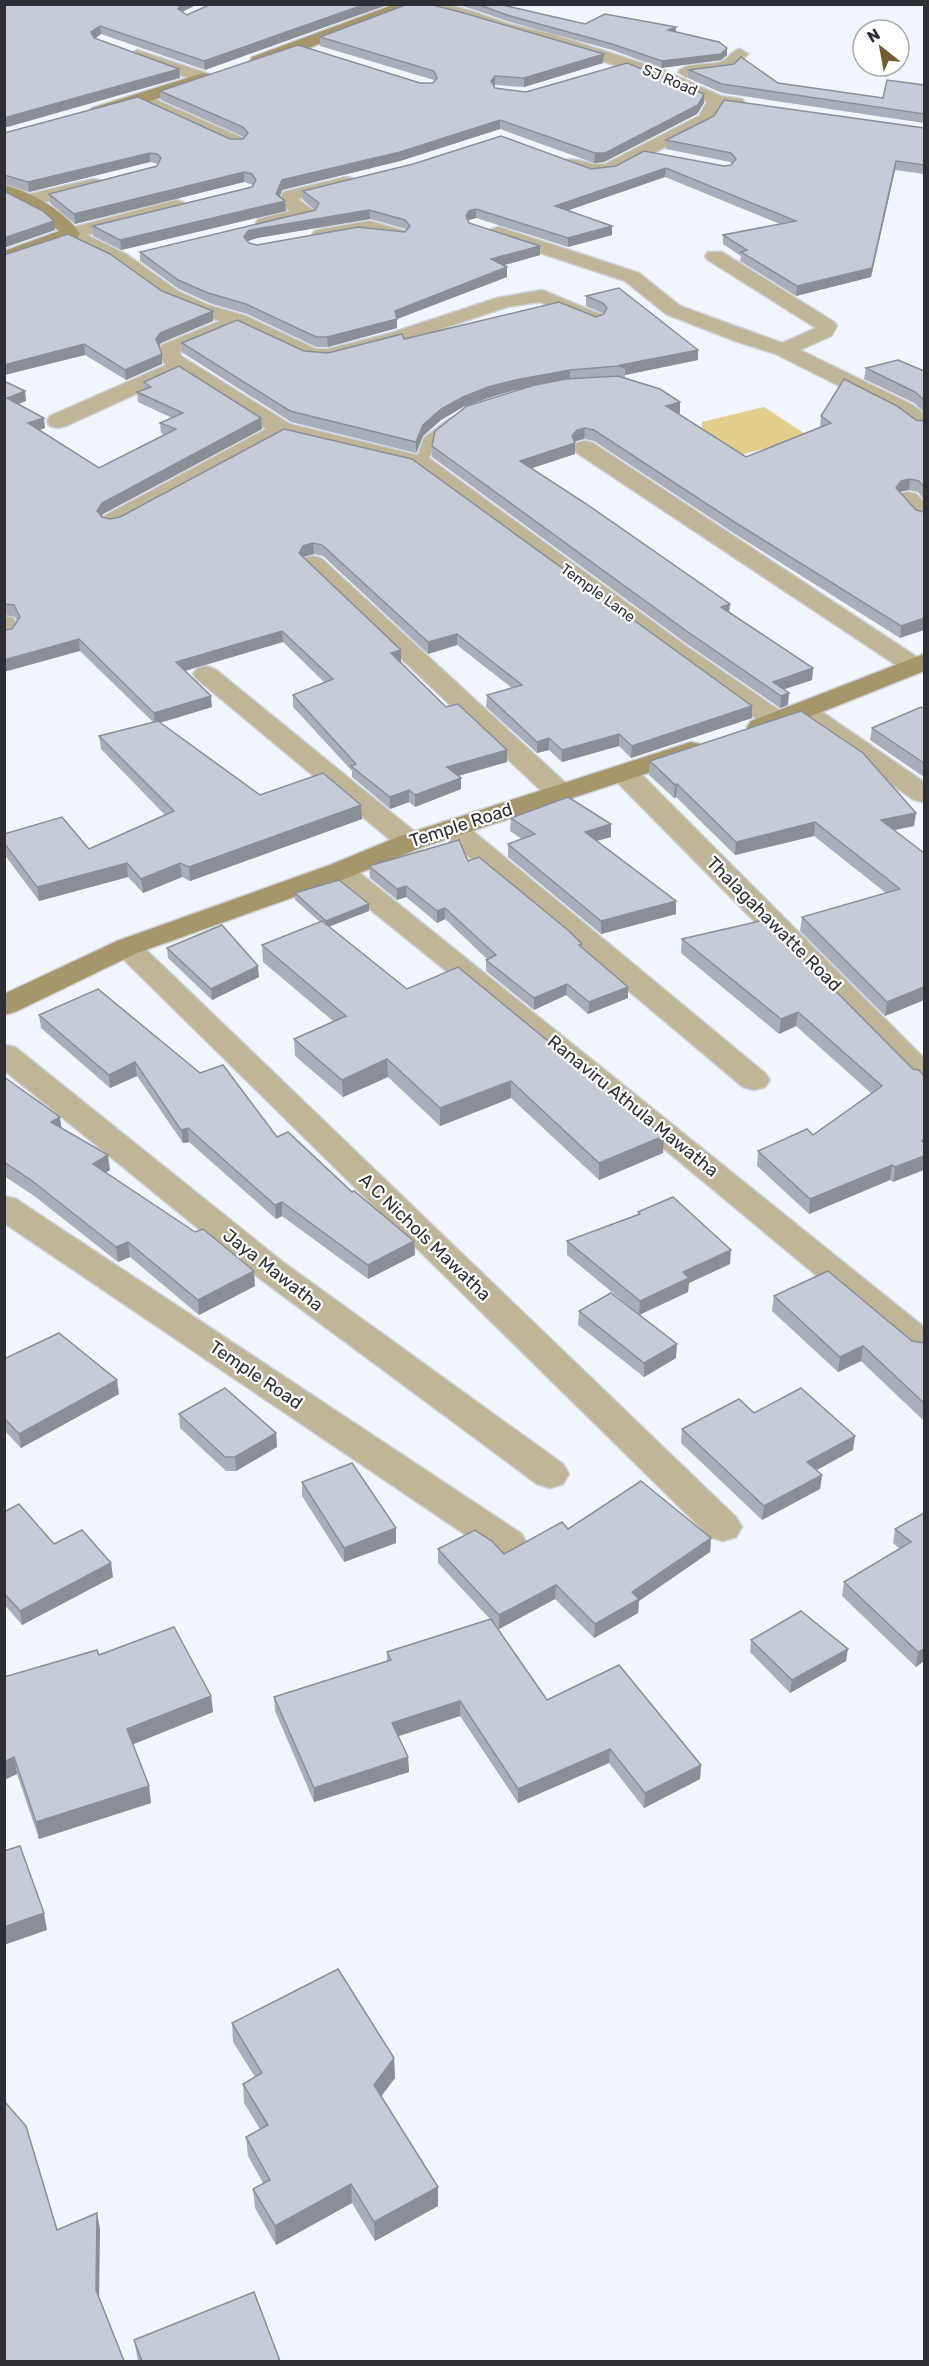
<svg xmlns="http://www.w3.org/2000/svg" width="929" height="2366" font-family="Rubik,sans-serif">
<rect width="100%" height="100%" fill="#f1f5fd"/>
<polygon fill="#e3ce8b" points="764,407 810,437 736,456 701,447 702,422"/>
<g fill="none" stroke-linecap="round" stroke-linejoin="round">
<defs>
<polygon id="lane" points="450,419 455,422 433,441 432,452 425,465 417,465 415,463 424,438"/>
<g id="street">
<path d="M413,4h31l27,7 38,13 43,10 114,37 55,25 21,3 3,4 -3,4 -20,-1 -10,17 -97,50 -23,3 -26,-8 -3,-4 3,-4c13,-3 23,6 39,4l94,-48 8,-14c-94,-42 -192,-70 -293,-95z"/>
<path d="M740,49l8,5 -15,16 -47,7 -8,-5c8,-10 29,-6 42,-10 8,-2 11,-11 20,-13z"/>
<polygon points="137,50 209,74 211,78 203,83 131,58 129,55"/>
<polygon points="143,94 243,138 246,142 243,146 231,146 137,103 134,99 137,95"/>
<polygon points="346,177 352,178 355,182 352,186 298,199 317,213 315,217 265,229 258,227 256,223 258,219 290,211 279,203 283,192"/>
<polygon points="93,179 99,180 102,184 99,188 25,207 18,205 16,201 18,197"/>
<polygon points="176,200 183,202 185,206 183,210 87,235 126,254 178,291 208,305 246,316 316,349 328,349 391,333 497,298 542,290 602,315 605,319 602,323 595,325 540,302 507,307 405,341 328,361 305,359 238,328 180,352 181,356 290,424 429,458 686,646 786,715 790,721 786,727 777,729 768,727 668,656 413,468 284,437 120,526 112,528 104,526 100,521 104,516 266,429 180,374 66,426 58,428 50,426 47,421 50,416 166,365 161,359 159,349 162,345 220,321 194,313 164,299 112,262 63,238 60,234 63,230"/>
<polygon points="370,221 405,231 408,235 405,239 398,241 369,233 322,241 315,239 312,235 315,231 322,229"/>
<polygon points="499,227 639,273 680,306 782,343 816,328 708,260 705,256 708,252 722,252 834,322 837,326 831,336 800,350 913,405 924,414 924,430 916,429 897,415 776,354 735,341 666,314 625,281 492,237 489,233 492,229"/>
<polygon points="585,441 593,443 923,661 924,669 914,674 905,671 577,453 574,448 577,443"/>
<polygon points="908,492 916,494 924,502 924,522 916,520 897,499 900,494"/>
<polygon points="313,556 321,558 570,787 574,793 570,799 560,801 550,799 305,568 301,563 305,558"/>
<polygon points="4,616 13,618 19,627 13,638 4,640"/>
<polygon points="206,666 215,669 420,836 424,842 420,848 410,850 400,848 197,679 193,674 197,669"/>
<polygon points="803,703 812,705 924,782 924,802 914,800 794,717 790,711 794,705"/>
<polygon points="624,765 634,767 924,1058 924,1084 913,1082 614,779 611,773 614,767"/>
<polygon points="452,820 462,822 765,1073 770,1080 765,1087 754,1090 743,1087 442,834 438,828 442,822"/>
<polygon points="340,862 350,865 924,1327 924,1357 911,1354 580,1079 330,877 326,871 330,865"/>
<polygon points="127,938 137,941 736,1517 742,1527 736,1537 723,1541 710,1537 117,953 112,947 117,941"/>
<polygon points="4,1045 15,1047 283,1262 563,1464 569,1474 563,1484 550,1488 537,1484 259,1278 4,1070"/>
<polygon points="4,1196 16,1199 522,1534 527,1544 522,1554 508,1558 494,1554 4,1223"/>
</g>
<g id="secondary">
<polygon points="395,4 418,4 417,7 264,65 252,65 250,61 252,57"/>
<polygon points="203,73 209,74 211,78 209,82 104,116 92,116 89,112 92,108"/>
<path d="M4,185c25,6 63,27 76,49l-3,4 -73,26v-13l55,-20 -14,-12 -41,-22z"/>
<polygon points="924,654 924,671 769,733 760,735 751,733 747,727 751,721"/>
<polygon points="691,742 700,744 704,750 700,756 420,848 350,877 137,953 15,1012 4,1015 4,994 117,941 330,865 400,836"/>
</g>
</defs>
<use href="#lane" stroke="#ced1d9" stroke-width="4"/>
<use href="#street" stroke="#ced1d9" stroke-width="3"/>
<use href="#secondary" stroke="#ced1d9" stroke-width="3"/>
<use href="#lane" fill="#bfb698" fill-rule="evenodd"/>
<use href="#street" fill="#bfb698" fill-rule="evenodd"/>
<use href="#secondary" fill="#a59769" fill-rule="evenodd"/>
</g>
<g fill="#a9afba" fill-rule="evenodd">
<polygon points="4,4 198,4 182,12 187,15 211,4 205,70 101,34 95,38 180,78"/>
<polygon points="455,4 498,4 585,24 676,27 676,32 727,48 727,55 721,60 661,68 612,50 510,22 472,9"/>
<polygon points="320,37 603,63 524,87 495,85 494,86 495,88 526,92 704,103 697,114 604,162 594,163 500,129 400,161 282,190 280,197 285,201 286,211 121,250 93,236 93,226 252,187 253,185 244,182 75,224 50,203 49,194 157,166 158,164 150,162 29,192 4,184 4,133 230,139 243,139 244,137 161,100 160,91 433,83 434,81 434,80 320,46"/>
<polygon points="689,70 883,98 924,85 924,124 924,123 722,93 688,78"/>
<path d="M924,128v46l-29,-4 -24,107 -75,19 -56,-35 1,-5 -18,-12v-9l57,-11 -115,-47 -97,33 44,25 -44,12 -92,-29 -7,2 -1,1 1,2 71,32 -37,10 4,2v10l-110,42v9l-69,19h-12l-69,-33 -38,-11 -30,-14 -39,-28v-9l175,-42 -12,-10v-9l288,-22 133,-3 7,-1 1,-1 -2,-2 -64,-13v-9zM370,219l36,10 1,1 -2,2 -148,13 -8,-2 -1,-2 9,-3z"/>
<polygon points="4,255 162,291 213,311 213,321 161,343 159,346 162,364 126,380 85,355 4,375"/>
<polygon points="619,288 698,350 698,360 625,375 625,379 680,413 678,414 746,457 820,428 821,416 916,420 924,421 924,500 918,492 909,490 899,492 916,510 900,638 735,534 594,441 584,439 576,441 575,443 575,454 532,468 729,613 813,668 812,680 784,689 788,705 780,708 687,644 432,457 432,446 525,388 515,390 488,398 463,407 441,420 423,436 416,453 291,422 183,353 182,343 328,353 404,339 596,317 604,314 586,306 586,296"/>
<polygon points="866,368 924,371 924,412 914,403 864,379"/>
<polygon points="4,381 25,391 26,401 18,404 45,428 39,430 99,468 165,435 161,433 160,423 172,418 138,402 137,392 145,389 144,382 261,418 262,429 103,514 102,516 102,517 110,519 120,517 284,429 752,706 752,718 631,758 619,746 562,762 549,750 537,753 486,707 487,695 512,688 457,645 428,654 323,556 314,554 303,557 401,650 400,662 446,707 507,762 458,776 461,789 415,807 409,802 390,809 352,777 352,771 293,707 293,695 325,683 283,642 185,671 212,707 160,723 260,795 361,805 362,819 190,881 182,877 143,893 128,877 39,901 4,854 4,834 89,849 165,815 101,749 99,736 154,723 80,651 12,629 17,621 15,617 4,615"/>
<polygon points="924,709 924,777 870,740 872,728"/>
<polygon points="650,761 914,826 894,830 924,853 924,1000 885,1016 800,931 802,917 886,893 814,836 735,855 676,797 674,798 649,775"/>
<polygon points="511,818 611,824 611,837 597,841 676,914 601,934 508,857 508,844 522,839 510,831"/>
<polygon points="468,861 582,944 581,947 628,998 588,1014 566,995 534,1010 486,971 486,960 487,959 445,919 437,923 406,897 397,900 370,878 369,866"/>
<polygon points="295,893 369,911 329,926 407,989 664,1136 663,1153 599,1180 511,1098 440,1126 388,1077 343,1097 295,1056 294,1039 333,1021 263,962 262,945 320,922 295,900"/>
<polygon points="682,939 913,1069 893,1182 890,1180 809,1214 757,1166 758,1151 813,1135 871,1093 796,1026 779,1034 681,953"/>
<polygon points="167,948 259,977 212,1000 168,958"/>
<polygon points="98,989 277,1137 352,1192 414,1241 415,1255 368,1279 282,1216 276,1219 189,1142 183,1143 137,1076 110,1088 41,1028 39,1015"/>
<polygon points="4,1077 110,1170 106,1172 255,1286 199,1315 130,1257 118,1262 33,1195 4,1176"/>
<polygon points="638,1212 730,1264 689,1283 688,1292 639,1315 676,1358 644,1377 578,1325 579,1311 630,1307 567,1255 567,1241 638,1214"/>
<polygon points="774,1296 912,1341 924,1343 924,1421 861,1361 838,1372 772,1311"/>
<polygon points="4,1359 119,1394 21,1448 4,1430"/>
<polygon points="754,1413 853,1450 816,1470 822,1475 820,1489 762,1520 681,1443 682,1429"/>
<polygon points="179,1414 276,1433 277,1447 236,1471 226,1471 180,1428"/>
<polygon points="302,1482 396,1528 396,1543 344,1562 302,1496"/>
<polygon points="4,1512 54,1544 113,1577 22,1625 4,1604"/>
<polygon points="924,1513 924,1661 916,1667 842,1596 844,1582 900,1549 893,1543 895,1529"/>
<polygon points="568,1529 711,1538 710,1552 639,1601 638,1613 594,1638 555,1599 499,1629 494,1624 547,1700 701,1765 700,1779 644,1808 609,1763 518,1803 460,1716 398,1736 408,1757 409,1772 314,1802 275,1711 274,1697 387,1661 387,1652 490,1619 438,1563 438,1549 504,1554"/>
<polygon points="751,1640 846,1661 790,1693 750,1652"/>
<polygon points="99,1655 211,1696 213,1712 133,1744 149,1786 151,1803 39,1839 17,1774 4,1780 4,1677"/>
<polygon points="232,2023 394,2058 395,2078 381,2097 438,2206 375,2241 352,2203 276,2245 255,2208 253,2189 263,2183 248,2156 246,2137 260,2129 244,2103 243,2084 255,2077 233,2042"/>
<polygon points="134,2340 280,2361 138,2361"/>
</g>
<g fill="#8a8f97">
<polygon points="181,4 198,4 182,12 178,9"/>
<polygon points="366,4 390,4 205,70 204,61"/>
<polygon points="100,26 101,34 92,41 91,32"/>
<polygon points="676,27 676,33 668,30"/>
<polygon points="727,48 727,55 721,60 661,68 662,61"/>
<polygon points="604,54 603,63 524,87 524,78"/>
<polygon points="179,69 180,78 4,128 4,118"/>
<polygon points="495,76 495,85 491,90 491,81"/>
<polygon points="704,94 704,103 697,114 604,162 594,163 595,153"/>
<polygon points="500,120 500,129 400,161 282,190 277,203 285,201 286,211 121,250 120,240 282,180"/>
<polygon points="150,153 150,162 29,192 28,182"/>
<polygon points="896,161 895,170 871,277 796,296 797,286"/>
<polygon points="666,168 665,177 555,215 555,206"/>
<polygon points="244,172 244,182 75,224 74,214"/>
<polygon points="476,209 476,218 469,220 466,225 466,216 469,211"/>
<polygon points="369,210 370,219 257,238 248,241 245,246 244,237 248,231 256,229"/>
<polygon points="54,221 55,230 4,248 4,238"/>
<polygon points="612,226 612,235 568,247 568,238"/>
<polygon points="540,246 540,255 491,269 491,259"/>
<polygon points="507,267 507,277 397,319 397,328 328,347 327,337"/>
<polygon points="213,311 213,321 161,343 157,349 156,339 160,333"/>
<polygon points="84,344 85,355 4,375 4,365"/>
<polygon points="698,350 698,360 625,375 625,368 620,365"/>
<polygon points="162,354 162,364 126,380 125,370"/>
<polygon points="570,370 570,381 515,390 488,398 463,407 441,420 423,436 416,453 416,442 423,425 441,409 463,397 488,387 515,380"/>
<polygon points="25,391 26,401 8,408 7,398"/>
<polygon points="680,402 680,413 665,417 666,406"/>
<polygon points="44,418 45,428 29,434 28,423"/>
<polygon points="261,418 262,429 103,514 98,522 97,511 102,503"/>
<polygon points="585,428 584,439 576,441 574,443 575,443 575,454 520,472 520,461 572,436 577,430"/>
<polygon points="910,479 909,490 899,492 896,488 901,481"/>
<polygon points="313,543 314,554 303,557 299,564 299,553 303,546"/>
<polygon points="730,604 729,615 721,607"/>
<polygon points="924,618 924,630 900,638 901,626"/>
<polygon points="282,631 283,642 177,673 176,662"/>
<polygon points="457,634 457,645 428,654 428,642"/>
<polygon points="79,639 80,651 4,672 4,660"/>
<polygon points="401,650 401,662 392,664 391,653"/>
<polygon points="813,668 812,680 776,692 773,682"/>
<polygon points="789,693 788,705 780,708 781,696"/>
<polygon points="211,696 212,707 155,724 154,713"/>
<polygon points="752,706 752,718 631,758 632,746"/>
<polygon points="619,734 619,746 562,762 562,750"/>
<polygon points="549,738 549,750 537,753 537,742"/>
<polygon points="507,750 507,762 447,779 447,767"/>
<polygon points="461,778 461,789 415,807 415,795"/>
<polygon points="677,784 676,797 674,798 675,785"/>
<polygon points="409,790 409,802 390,809 390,797"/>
<polygon points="361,805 362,819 190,881 189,867"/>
<polygon points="916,813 914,826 879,833 881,820"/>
<polygon points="815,822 814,836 735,855 736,842"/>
<polygon points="611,824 611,837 584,844 585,832"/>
<polygon points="127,863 128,877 39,901 37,887"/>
<polygon points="180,863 182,877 143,893 141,879"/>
<polygon points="406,886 406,897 397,900 397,889"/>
<polygon points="676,901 676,914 601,934 601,921"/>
<polygon points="369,904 369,911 326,928 326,921"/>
<polygon points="445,908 445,919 437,923 437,911"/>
<polygon points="258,966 259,977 212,1000 211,989"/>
<polygon points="567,984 566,995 534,1010 534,998"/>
<polygon points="628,987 628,998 588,1014 589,1002"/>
<polygon points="924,987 924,1000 885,1016 887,1002"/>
<polygon points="798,1012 796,1026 779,1034 781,1019"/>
<polygon points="387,1059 388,1077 343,1097 342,1080"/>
<polygon points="135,1062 137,1076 110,1088 109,1075"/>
<polygon points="511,1081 511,1098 440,1126 440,1108"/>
<polygon points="60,1117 62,1132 51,1122"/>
<polygon points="188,1128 189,1142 183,1143 181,1130"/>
<polygon points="664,1136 663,1153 599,1180 599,1163"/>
<polygon points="108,1155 110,1170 95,1179 93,1164"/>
<polygon points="924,1156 924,1170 893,1182 895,1167"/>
<polygon points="892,1165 890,1180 809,1214 810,1199"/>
<polygon points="282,1202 282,1216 276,1219 275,1205"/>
<polygon points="414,1241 415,1255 368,1279 368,1265"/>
<polygon points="128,1242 130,1257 118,1262 116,1247"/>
<polygon points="731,1250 730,1264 689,1283 688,1292 639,1315 640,1301 683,1272"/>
<polygon points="254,1271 255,1286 199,1315 198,1300"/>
<polygon points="677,1344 676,1358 644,1377 644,1363"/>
<polygon points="863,1346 861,1361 838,1372 840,1357"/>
<polygon points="117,1380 119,1394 21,1448 19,1434"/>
<polygon points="276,1433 277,1447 236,1471 235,1457"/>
<polygon points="855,1436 853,1450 806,1476 807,1462"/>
<polygon points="822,1475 820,1489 762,1520 764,1506"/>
<polygon points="396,1528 396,1543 344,1562 344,1548"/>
<polygon points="711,1538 710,1552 639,1601 638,1613 594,1638 595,1624 632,1592"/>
<polygon points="111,1563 113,1577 22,1625 20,1611"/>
<polygon points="556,1585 555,1599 499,1629 499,1615"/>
<polygon points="848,1649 846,1661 790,1693 792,1680"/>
<polygon points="924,1649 924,1661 916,1667 918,1652"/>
<polygon points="211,1696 213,1712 129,1746 127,1729"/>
<polygon points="460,1701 460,1716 393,1738 392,1723"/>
<polygon points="610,1749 609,1763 518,1803 518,1789"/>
<polygon points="14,1757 17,1774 4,1780 4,1762"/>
<polygon points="408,1757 409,1772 314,1802 314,1788"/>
<polygon points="701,1765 700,1779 644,1808 645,1793"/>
<polygon points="149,1786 151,1803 39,1839 36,1822"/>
<polygon points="44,1913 47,1930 4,1945 4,1927"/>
<polygon points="394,2058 395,2078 374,2105 374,2085"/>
<polygon points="351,2184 352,2203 276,2245 275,2226"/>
<polygon points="438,2187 438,2206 375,2241 374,2222"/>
<polygon points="97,2213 100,2229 99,2306 96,2290"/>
</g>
<g fill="#c5ccd8" stroke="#8a8f97" stroke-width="1.5" fill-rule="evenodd">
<polygon points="4,4 181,4 178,9 187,15 211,4 366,4 204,61 100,26 91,32 94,38 179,69 4,118"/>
<polygon points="408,4 429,4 460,12 604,54 524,78 495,76 491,81 495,88 526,92 627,63 704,94 698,105 605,153 595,153 500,120 400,152 282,180 276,194 285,201 120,240 93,226 252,187 256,180 252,174 244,172 74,214 49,194 157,166 161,158 157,154 150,153 28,182 4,175 4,133 138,97 230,139 243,139 248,133 243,127 160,91 298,45 420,83 433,83 437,78 434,71 320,37"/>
<polygon points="477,4 498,4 585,24 605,14 676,27 668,30 719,42 727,48 721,54 662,61 612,44 510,16"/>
<polygon points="741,57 778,83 883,98 887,80 924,85 924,114 722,84 689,70 734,64"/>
<path d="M724,100l200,28v37l-28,-4 -24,107 -75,18 -56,-34 6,-2 -24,-15 73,-14 -130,-53 -111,38 57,20 -44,12 -92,-29 -7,2 -3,5 3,7 71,23 -49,13 16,8 -112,44 2,8 -70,18h-11l-70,-33 -38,-11 -30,-13 -38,-28 175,-42 4,-7 -16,-12 110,-27 88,-28 90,33 25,-3 28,-15 80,15 7,-1 5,-6 -5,-6 -65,-13 48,-24zM369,210l36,10 5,6 -5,6 -47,-5 -101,18 -8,-2 -5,-6 4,-6 8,-2z"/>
<polygon points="4,191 43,211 54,221 4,238"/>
<polygon points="68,234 110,254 162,291 213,311 160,333 156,339 162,354 125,370 84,344 4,365 4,255"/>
<polygon points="619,288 698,350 620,365 625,368 619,366 570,370 515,380 488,387 463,397 441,409 423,425 416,442 290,411 182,343 237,320 304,351 328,353 402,334 404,339 559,302 596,317 604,314 607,308 603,303 586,296"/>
<polygon points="898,360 924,371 924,400 915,392 866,368"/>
<polygon points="179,366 261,418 102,503 97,511 102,517 110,519 120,517 284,429 412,459 752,706 632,746 619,734 562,750 549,738 537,742 487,695 522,685 457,634 428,642 322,545 313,543 303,546 299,553 401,650 391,653 446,707 458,704 507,750 447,767 461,778 415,795 409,790 390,797 351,766 356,764 293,695 333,679 282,631 176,662 211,696 154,713 79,639 4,660 4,630 12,629 20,617 14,605 4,604 4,381 25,391 7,398 44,418 28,423 99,468 176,429 160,423 183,413 137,392 151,387 144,382"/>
<polygon points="618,376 660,389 680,402 666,406 746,457 831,423 821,416 844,379 897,406 916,420 924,421 924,487 919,481 910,479 901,481 896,488 916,510 924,512 924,618 901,626 736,523 594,430 585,428 577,430 572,436 575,443 520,461 585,503 730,604 721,607 813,668 773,682 789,693 781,696 688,632 432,446 435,431 467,406 535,385 566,379"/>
<polygon points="921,707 924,709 924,763 872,728"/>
<polygon points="801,711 863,753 916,813 881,820 924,853 924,987 887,1002 802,917 900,889 815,822 736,842 677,784 675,785 650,761"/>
<polygon points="158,721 260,795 323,773 361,805 189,867 180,863 141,879 127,863 37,887 4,843 4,834 62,817 89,849 174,811 99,736"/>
<polygon points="568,797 611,824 585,832 676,901 601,921 508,844 535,834 511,818"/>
<polygon points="459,840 468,861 479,857 569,931 582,944 579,945 628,987 589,1002 567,984 534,998 486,960 496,955 445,908 437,911 406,886 397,889 369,866"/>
<polygon points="339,880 369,904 326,921 295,893"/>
<polygon points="322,921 407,989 458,967 576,1064 579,1064 664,1136 599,1163 511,1081 440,1108 387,1059 342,1080 294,1039 346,1016 262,945"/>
<polygon points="760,921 767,926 770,925 913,1069 919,1070 924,1076 924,1140 922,1141 924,1143 924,1156 895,1167 892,1165 810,1199 758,1151 807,1129 813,1135 882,1086 798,1012 781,1019 682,939"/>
<polygon points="222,925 258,966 211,989 167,948"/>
<polygon points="98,989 200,1073 223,1065 277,1137 288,1132 352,1192 354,1191 414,1241 368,1265 282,1202 275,1205 188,1128 181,1130 135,1062 109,1075 39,1015"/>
<polygon points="4,1077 60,1117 51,1122 108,1155 93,1164 195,1232 203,1229 254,1271 198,1300 128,1242 116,1247 31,1180 4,1162"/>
<polygon points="673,1197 731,1250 683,1272 689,1278 640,1301 567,1241 640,1214 638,1212"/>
<polygon points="828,1271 912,1341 924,1343 924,1403 863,1346 840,1357 774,1296"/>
<polygon points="611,1293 677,1344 644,1363 579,1311"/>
<polygon points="59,1333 117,1380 19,1434 4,1418 4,1359"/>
<polygon points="225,1388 276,1433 235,1457 225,1457 179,1414"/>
<polygon points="801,1388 855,1436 807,1462 822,1475 764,1506 682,1429 739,1399 754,1413"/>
<polygon points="352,1463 396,1528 344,1548 302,1482"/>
<polygon points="641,1481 711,1538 632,1592 639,1599 595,1624 556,1585 499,1615 438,1549 475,1530 492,1541 504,1554 562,1522 568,1529"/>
<polygon points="19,1504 54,1544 82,1530 111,1563 20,1611 4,1593 4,1512"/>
<polygon points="924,1513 924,1649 918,1652 844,1582 911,1542 895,1529"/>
<polygon points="801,1611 848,1649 792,1680 751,1640"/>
<polygon points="491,1619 547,1700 619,1665 701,1765 645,1793 610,1749 518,1789 460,1701 392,1723 408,1757 314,1788 274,1697 391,1660 387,1652"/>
<polygon points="174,1627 211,1696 127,1729 149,1786 36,1822 14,1757 4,1762 4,1677 97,1650 99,1655"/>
<polygon points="20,1846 44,1913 4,1927 4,1851"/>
<polygon points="338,1969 394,2058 374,2085 438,2187 374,2222 351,2184 275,2226 253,2189 270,2180 246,2137 268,2125 243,2084 262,2073 232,2023"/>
<polygon points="4,2101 26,2126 57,2230 97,2213 96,2290 124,2361 4,2361"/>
<polygon points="254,2292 280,2361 142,2361 134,2340"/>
</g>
<g text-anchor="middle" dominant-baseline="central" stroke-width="4.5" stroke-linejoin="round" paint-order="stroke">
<g font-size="15" fill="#2d2f34" stroke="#fff">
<text transform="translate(670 80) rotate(23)">SJ Road</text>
<text transform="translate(598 593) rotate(36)">Temple Lane</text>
</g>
<g font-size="18" fill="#2d2f34" stroke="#fff">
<text transform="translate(461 825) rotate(-18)">Temple Road</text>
<text transform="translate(774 924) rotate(45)">Thalagahawatte Road</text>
<text transform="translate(633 1106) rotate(39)">Ranaviru Athula Mawatha</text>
<text transform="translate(425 1237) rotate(44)">A C Nichols Mawatha</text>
<text transform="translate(273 1270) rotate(38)">Jaya Mawatha</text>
<text transform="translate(256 1375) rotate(34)">Temple Road</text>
</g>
</g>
<rect width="929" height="2366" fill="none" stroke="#2d2f34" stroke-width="12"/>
<g transform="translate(881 48) rotate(329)"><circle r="28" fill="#ffffff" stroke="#abacae" stroke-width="1.5"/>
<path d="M0-4.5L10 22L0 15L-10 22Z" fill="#6f602d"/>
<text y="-9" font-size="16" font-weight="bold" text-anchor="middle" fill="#2d2f34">N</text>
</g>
</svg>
